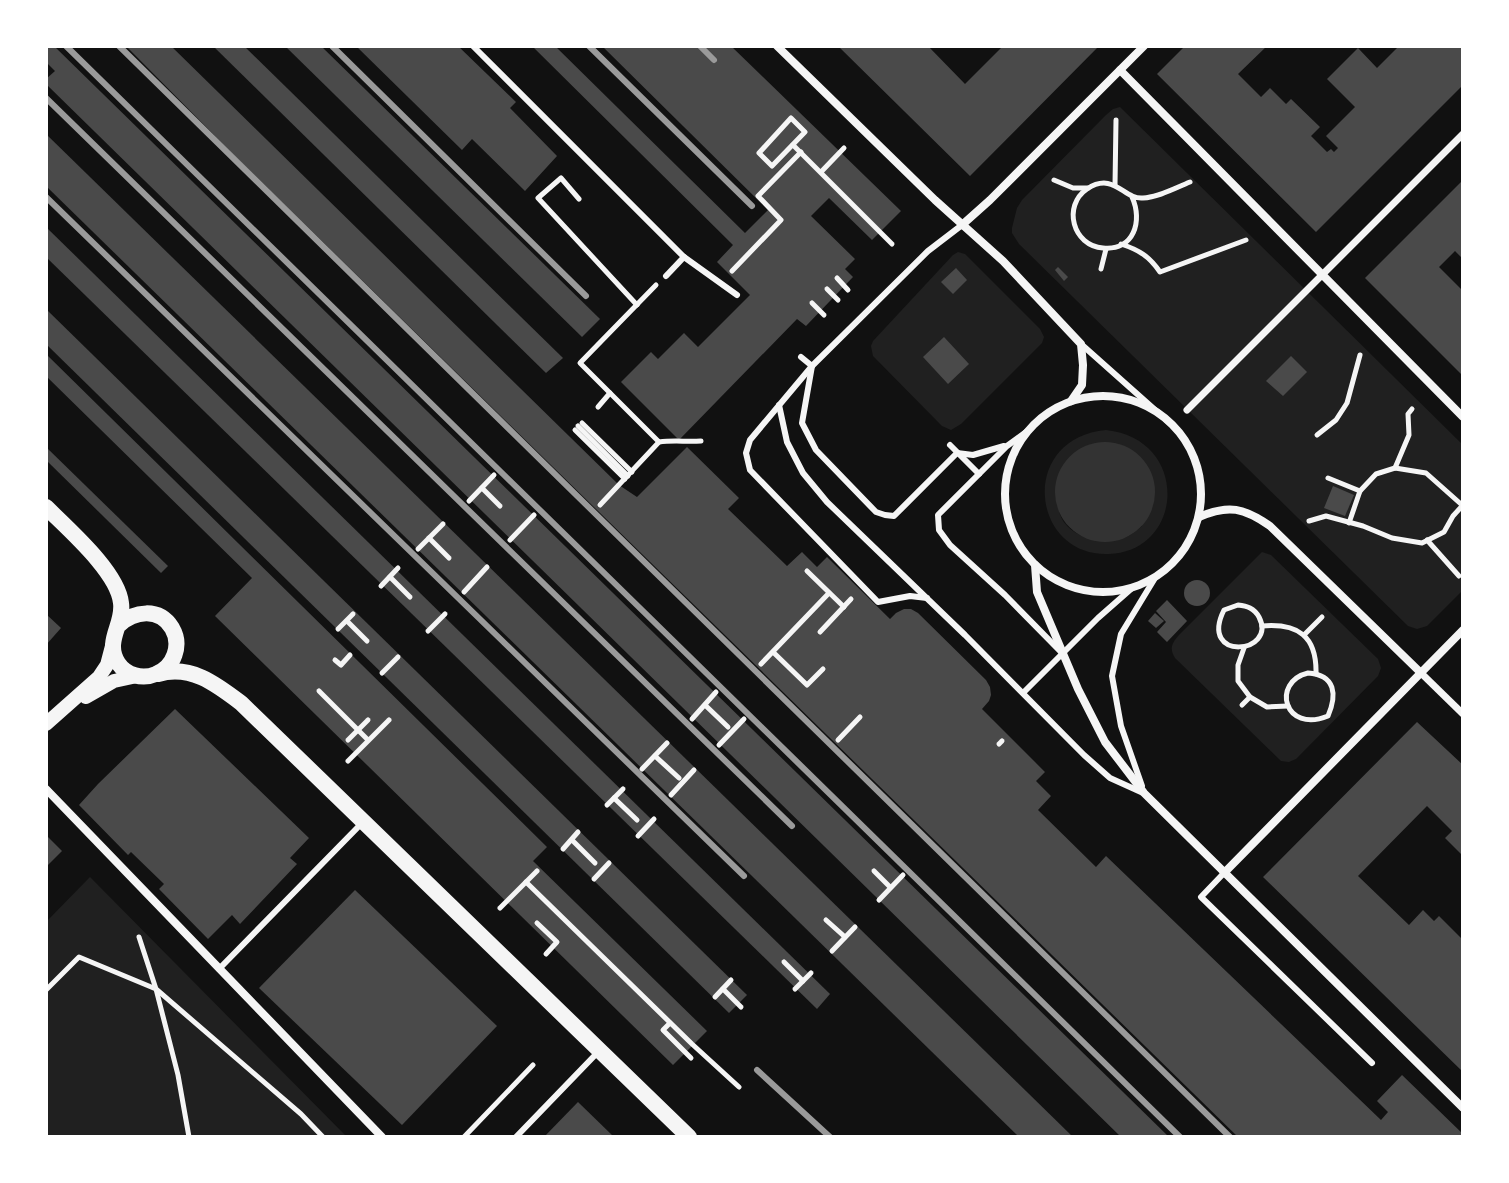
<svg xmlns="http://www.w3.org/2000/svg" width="1509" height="1183" font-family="'Alegreya Sans',sans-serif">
<rect width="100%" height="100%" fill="#111"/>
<g fill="#202020" fill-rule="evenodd">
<polygon points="1120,107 1463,445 1463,590 1427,626 1417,629 1408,626 1019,244 1012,233 1012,228 1017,208 1022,200 1106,115 1113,109"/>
<polygon points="958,252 965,254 1040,329 1044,337 1042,343 961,424 951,430 942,426 873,356 871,346 873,341 953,255"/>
<path d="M1106,430c84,9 79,121 3,124 -79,3 -91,-116 -3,-124zM1080,450l62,76c-7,6 -13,11 -21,13 -22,7 -57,-4 -62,-28 -1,-6 1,-14 1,-19 1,-22 2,-28 20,-42z"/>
<path d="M1262,552l9,3 107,104 3,9 -3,8 -82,83 -7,3 -8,-1 -106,-103c-6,-10 -3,-15 4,-23z"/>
<polygon points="90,877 347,1137 46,1137 46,922"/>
</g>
<circle fill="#333" cx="1105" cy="492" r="50"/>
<g fill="#4a4a4a">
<polygon points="46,46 54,46 1169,1137 1121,1137 46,84 46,79 55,71 46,62"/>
<polygon points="126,46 171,46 619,485 637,497 687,447 739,498 728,509 787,566 802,552 817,567 827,557 890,619 896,613 904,609 911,609 918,613 986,680 990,687 991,695 989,701 982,709 1045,772 1036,781 1051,796 1038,810 1096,867 1106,856 1381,1120 1388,1112 1377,1101 1402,1075 1463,1134 1463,1137 1238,1137 232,153"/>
<polygon points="213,46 244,46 563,358 546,373"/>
<polygon points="285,46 321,46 600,319 582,337"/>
<polygon points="356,46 458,46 516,102 510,108 557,156 525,191 472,139 462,150"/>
<polygon points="532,46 555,46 745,233 768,210 602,46 731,46 901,211 872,240 829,198 811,216 855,259 845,269 853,277 806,326 797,319 679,440 621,382 651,352 658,359 684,333 698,347 750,295 717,262 733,245"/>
<polygon points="838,46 928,46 965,84 1003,46 1099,46 970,176"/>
<polygon points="1185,46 1267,46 1238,74 1261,97 1270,88 1286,104 1291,99 1320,127 1311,136 1327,152 1331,149 1334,152 1338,148 1326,136 1355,107 1327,79 1358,48 1377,68 1399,46 1463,46 1463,85 1316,232 1157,74"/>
<polygon points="46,134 1073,1137 1019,1137 46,186"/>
<polygon points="1463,180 1463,259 1455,251 1439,267 1463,291 1463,376 1365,278"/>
<polygon points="46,227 830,994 817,1009 46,257"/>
<polygon points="1058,267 1068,277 1064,281 1055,270"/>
<polygon points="956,268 967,280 953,294 941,282"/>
<polygon points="46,309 747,995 729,1013 46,344"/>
<polygon points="944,337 969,364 948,384 923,357"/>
<polygon points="46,354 547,847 533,861 707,1031 673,1065 215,616 252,578 46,376"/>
<polygon points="1291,356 1307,372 1283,396 1266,381"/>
<polygon points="46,447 168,566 161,573 46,460"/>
<polygon points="1333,486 1354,495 1345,516 1324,508"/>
<circle cx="1197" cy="593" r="13"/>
<polygon points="1167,600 1187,621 1167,642 1157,632 1166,622 1156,611"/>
<polygon points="1155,613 1164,621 1156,628 1148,621"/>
<polygon points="46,614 61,628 46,645"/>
<polygon points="175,709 309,838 290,858 297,864 240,924 232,915 208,939 159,889 164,884 131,852 128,855 79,805 98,784"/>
<polygon points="1417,722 1463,765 1463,856 1445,838 1452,831 1427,806 1358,876 1409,925 1423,910 1434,921 1439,916 1463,940 1463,1072 1263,877"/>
<polygon points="46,835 62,851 46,867"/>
<polygon points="355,890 497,1026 402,1125 259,988"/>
<polygon points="578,1102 614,1137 544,1137"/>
</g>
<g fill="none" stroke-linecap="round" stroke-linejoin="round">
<g stroke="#f5f5f5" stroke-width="5">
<polygon points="791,118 805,132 772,166 759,153"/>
<polyline points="793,145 892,244"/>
<polyline points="821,172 844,148"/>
<polyline points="1054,180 1073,188 1088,188"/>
<polyline points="1115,185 1116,120"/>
<path d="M1132,197c11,24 2,54 -29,51 -30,-2 -41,-42 -16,-59 27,-18 37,11 56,9 16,-1 32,-10 47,-16"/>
<polyline points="579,199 561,178 538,198 637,305"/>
<path d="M1121,244c18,6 28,12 39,28l86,-32"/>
<polyline points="1101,269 1106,249"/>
<polyline points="732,271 781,220 758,196 801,152"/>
<polyline points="837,278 848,290"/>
<path d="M656,285l-76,78 79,79c15,-2 27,0 42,-1"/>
<polyline points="827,289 838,300"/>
<polyline points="812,303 824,315"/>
<polyline points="598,407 610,393"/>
<polyline points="582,423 632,472"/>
<polyline points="578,426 628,476"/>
<polyline points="575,430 625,479"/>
<polyline points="1317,435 1336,420 1347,403 1360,355"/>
<polyline points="1395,468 1409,435 1408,414 1412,409"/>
<polyline points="1328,478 1360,491"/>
<polyline points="482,488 500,506"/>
<polyline points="469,501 494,475"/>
<polyline points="600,505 659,442"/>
<polyline points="1309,521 1326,516 1363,526 1392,538 1422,543 1444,532 1453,516 1463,505"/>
<polyline points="1349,523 1360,491 1376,474 1395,468 1426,473 1462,505"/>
<polyline points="429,538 449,558"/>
<polyline points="510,540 534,515"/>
<polyline points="1427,540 1459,576"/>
<polyline points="418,549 443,524"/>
<polyline points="807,571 844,607"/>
<polyline points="390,577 410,597"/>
<polyline points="381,586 398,568"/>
<polyline points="464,592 487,567"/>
<path d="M1238,605c9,1 16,3 21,12 19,37 -61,45 -35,-7z"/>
<polyline points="347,621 367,641"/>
<path d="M1262,626c36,-3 55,10 54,48"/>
<polyline points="338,629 353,614"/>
<polyline points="428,631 445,614"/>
<polyline points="820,632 851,599"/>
<polyline points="1305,634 1322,617"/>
<polyline points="1244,648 1238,665 1238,681 1250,697 1267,707 1288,706"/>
<polyline points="773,652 807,685 823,669"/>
<polyline points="335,660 341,665 350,655"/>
<polyline points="761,664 829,593"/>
<polyline points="382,673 398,657"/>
<path d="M1308,673c28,2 29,22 20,43 -44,18 -57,-34 -20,-43z"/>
<polyline points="319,691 368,740"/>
<polyline points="705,705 728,727"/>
<polyline points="1242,705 1250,697"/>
<polyline points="692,719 716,692"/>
<polyline points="348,740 368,720"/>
<polyline points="838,740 860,717"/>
<polyline points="999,744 1002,741"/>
<polyline points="719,745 744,719"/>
<polyline points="655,756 679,778"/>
<polyline points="348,761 389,720"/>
<polyline points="642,769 667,743"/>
<polyline points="671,795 694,770"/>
<polyline points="614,798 637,820"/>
<polyline points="607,805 623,789"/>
<polyline points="638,836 654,819"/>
<polyline points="572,840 595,863"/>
<polyline points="563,849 578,832"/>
<polyline points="874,871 890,887"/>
<polyline points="594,879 609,863"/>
<polyline points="526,882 692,1044 739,1087"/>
<polyline points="879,900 903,875"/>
<polyline points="500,908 537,871"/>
<polyline points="826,920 845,937"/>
<polyline points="537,923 557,942 546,954"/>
<polyline points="139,937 156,989 301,1114 323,1137"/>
<polyline points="832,951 855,927"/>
<polyline points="784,962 803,981"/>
<polyline points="723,989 741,1007"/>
<polyline points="795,989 811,973"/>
<polyline points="46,990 79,957 156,989 178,1075 189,1137"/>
<polyline points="715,997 731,980"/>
<polyline points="670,1023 663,1030 691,1058"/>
<polyline points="464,1137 533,1065"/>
</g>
<g stroke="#f5f5f5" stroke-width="6">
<polyline points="473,46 684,257 737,295"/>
<polyline points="666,276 684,257"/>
<polyline points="1081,344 1172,425"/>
<polyline points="801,357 812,366"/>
<polyline points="812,366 802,423 816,450 876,512 885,515 894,516 957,453"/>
<polyline points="779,405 787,442 803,473 827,502 965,635 1084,755 1110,778 1141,792"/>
<polyline points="1029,430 1007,446 938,515 939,530 950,545 1005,595 1061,652"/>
<polyline points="950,445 979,474"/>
<polyline points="957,453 973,455 1004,446"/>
<polyline points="927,598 910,596 878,602 750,470 746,453 750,440 812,366 928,251 962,225"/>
<polyline points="1023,693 1098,618 1131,589"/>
<polyline points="1142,786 1121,726 1112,676 1121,634 1155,578"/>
<polyline points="1224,873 1201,897 1372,1063"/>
<polyline points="219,969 362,823"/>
<polyline points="516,1137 599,1051"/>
</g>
<g stroke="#f5f5f5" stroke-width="7">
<polyline points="1187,410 1463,134"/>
<polyline points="1421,673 1463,714"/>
</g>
<g stroke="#f5f5f5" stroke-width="8">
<polyline points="777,46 935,200 1003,261 1081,344 1083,365 1082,385 1071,401"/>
<polyline points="1120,70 1463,417"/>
<polyline points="962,225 990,200 1144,46"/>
<circle cx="1103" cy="494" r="98"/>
<path d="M1199,517c30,-13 45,-9 71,9l151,147"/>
<polyline points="1035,565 1037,592 1078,689 1105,742 1144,793 1463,1108"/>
<polyline points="46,789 382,1137"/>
<polyline points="1224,873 1463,630"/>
</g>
<g stroke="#f5f5f5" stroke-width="14">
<polyline points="86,697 114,681 137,676"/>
<polyline points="46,724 99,677 107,665 112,646"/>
</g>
<g stroke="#f5f5f5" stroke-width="16">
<path d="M46,507c22,22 72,65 75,96 3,22 -17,38 -3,60 8,12 24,17 38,11 18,-7 26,-29 16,-46 -13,-21 -38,-17 -53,-3"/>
<path d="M158,674c32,-10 58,10 83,29l448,434"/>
</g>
<g stroke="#9a9a9a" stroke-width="6">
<polyline points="66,46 1180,1137"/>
<polyline points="119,46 1230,1137"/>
<polyline points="332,46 586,296"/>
<polyline points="589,46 752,206"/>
<polyline points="700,46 714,60"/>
<polyline points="46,98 792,826"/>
<polyline points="46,197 744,876"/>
<polyline points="757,1070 830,1137"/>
</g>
</g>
<rect width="1509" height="1183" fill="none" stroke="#ffffff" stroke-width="96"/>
</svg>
